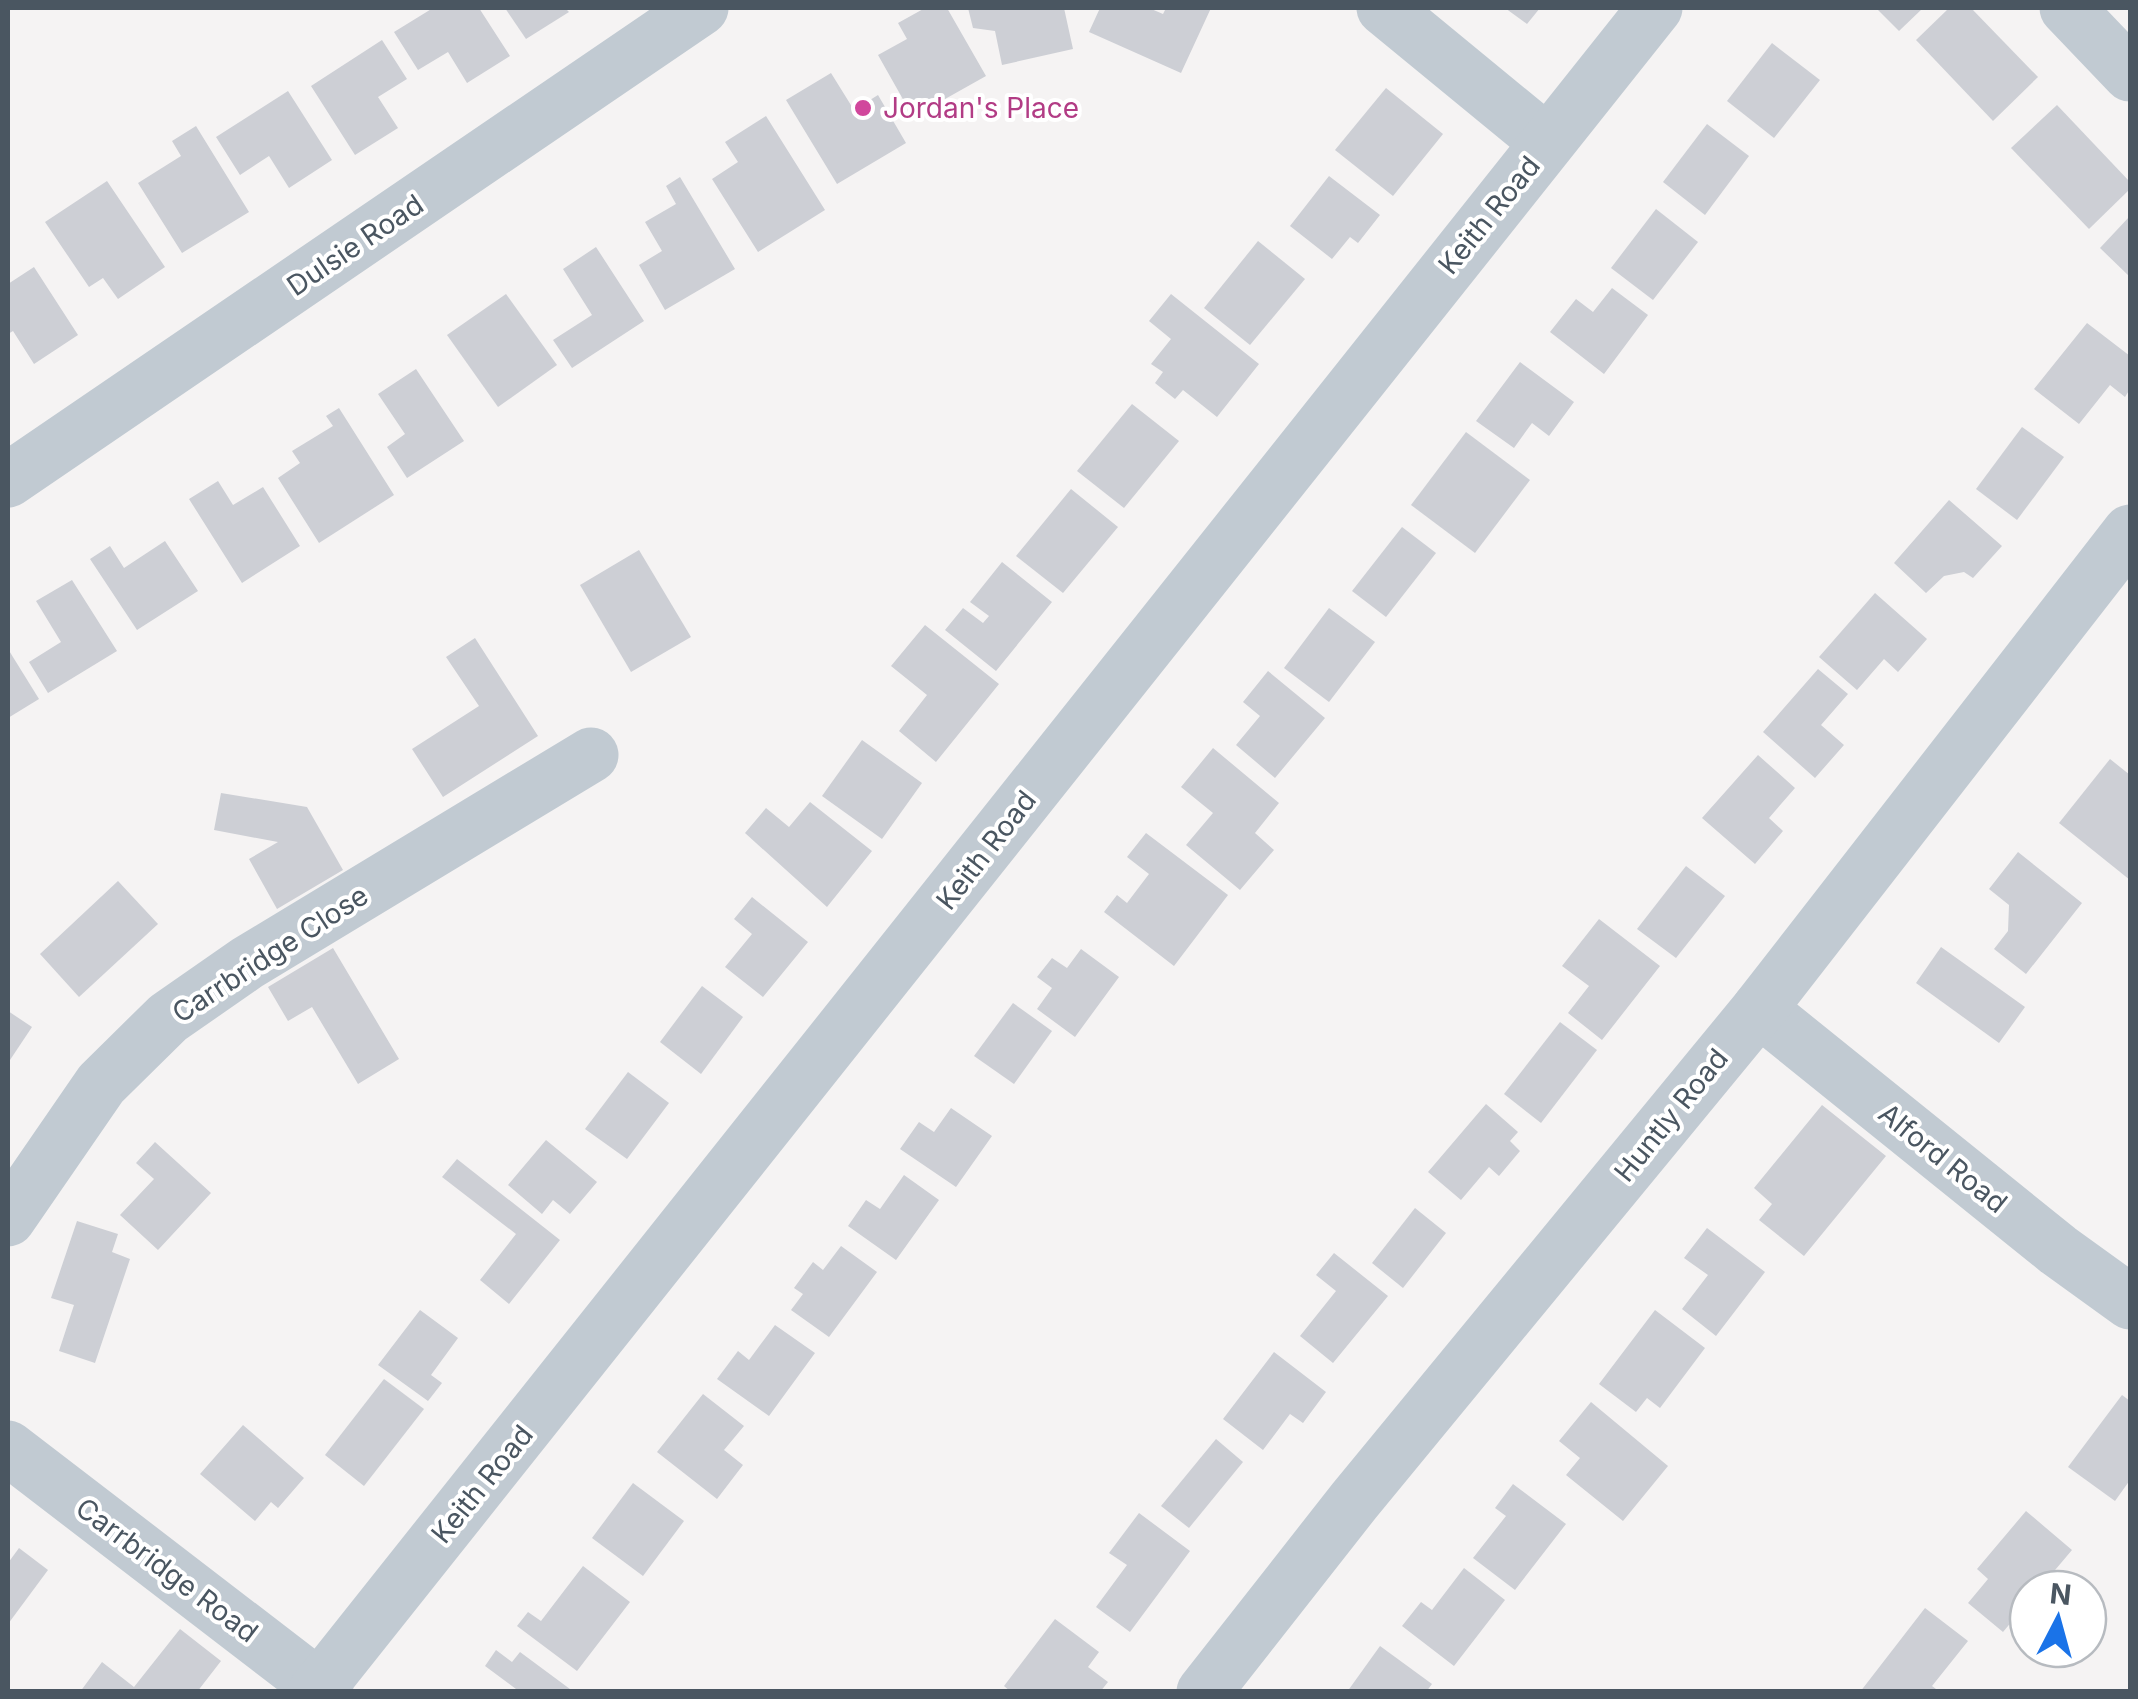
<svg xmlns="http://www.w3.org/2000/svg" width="2138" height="1699" font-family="Inter,sans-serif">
<rect width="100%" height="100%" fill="#f5f3f3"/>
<g fill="#cdcfd5">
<polygon points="433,8 479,8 510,56 467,83 448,52 418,70 394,32"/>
<polygon points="505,8 565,8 569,12 526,39"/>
<polygon points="925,8 947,8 986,76 913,117 878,55 907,39 898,23"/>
<polygon points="968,8 1064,8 1073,49 1002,65 995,31 973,28"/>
<polygon points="1100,8 1149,8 1163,14 1166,8 1211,8 1181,73 1089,32"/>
<polygon points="1505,8 1540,8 1527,24"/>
<polygon points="1876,8 1923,8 1899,31"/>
<polygon points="1949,8 1971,8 2038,77 1993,121 1916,40"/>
<polygon points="382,40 407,79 378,97 398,128 355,155 311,86"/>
<polygon points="1772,43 1820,80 1774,138 1727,101"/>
<polygon points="831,73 854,110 878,95 906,143 837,184 786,100"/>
<polygon points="1386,88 1443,134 1393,196 1335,150"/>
<polygon points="288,91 332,160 289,188 269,156 240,175 216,137"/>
<polygon points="2057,105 2130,182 2130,189 2089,229 2011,148"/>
<polygon points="766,116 825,210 758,252 712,179 738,162 725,142"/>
<polygon points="1707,124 1749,156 1705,215 1663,182"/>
<polygon points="196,126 249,212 182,253 138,183 181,156 172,141"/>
<polygon points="1329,176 1380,215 1358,243 1350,237 1332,259 1290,226"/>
<polygon points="680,177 735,269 665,310 639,265 662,251 645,222 676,204 666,186"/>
<polygon points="107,181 165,267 118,299 103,278 89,287 45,222"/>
<polygon points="1656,209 1698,242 1653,300 1611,268"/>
<polygon points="2130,216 2130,277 2100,248"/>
<polygon points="1258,241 1305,279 1250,345 1204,308"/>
<polygon points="596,247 644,321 572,368 553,340 592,315 563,269"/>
<polygon points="34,267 78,335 34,364 13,331 8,334 8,284"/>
<polygon points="1612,288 1648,315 1604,374 1550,332 1576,299 1593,312"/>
<polygon points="506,294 557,365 498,407 447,335"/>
<polygon points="1171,294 1259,364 1217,417 1183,390 1175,399 1155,383 1163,372 1151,364 1171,339 1149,321"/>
<polygon points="2087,323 2130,356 2130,389 2125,397 2110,385 2079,424 2034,389"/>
<polygon points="1520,362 1574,402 1549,436 1532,423 1514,448 1476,421"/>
<polygon points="416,369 464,441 407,478 387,447 405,434 378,394"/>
<polygon points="1132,404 1179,441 1124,508 1077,471"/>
<polygon points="339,408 394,495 319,543 278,478 300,463 292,451 333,426 326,416"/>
<polygon points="2022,427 2064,457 2017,520 1976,489"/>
<polygon points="1466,432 1530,480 1475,553 1411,505"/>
<polygon points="218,481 233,505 263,487 300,546 242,583 189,499"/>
<polygon points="1071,489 1118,527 1063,593 1016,556"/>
<polygon points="1949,500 2002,546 1973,578 1964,572 1944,576 1926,593 1894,563"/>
<polygon points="1402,527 1436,553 1386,617 1352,591"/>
<polygon points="165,541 198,591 137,630 90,559 110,546 124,568"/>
<polygon points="639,550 691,637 631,672 580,585"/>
<polygon points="1002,562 1052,602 996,671 945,630 963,608 983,623 989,616 970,602"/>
<polygon points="72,580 117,651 48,693 29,662 61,642 36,601"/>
<polygon points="1875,593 1927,639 1898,672 1884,659 1857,690 1819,657"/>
<polygon points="1329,608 1375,642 1329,702 1284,668"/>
<polygon points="925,625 999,684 936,762 899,731 927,695 891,666"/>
<polygon points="475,638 538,736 443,797 412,749 479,706 446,657"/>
<polygon points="8,649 39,699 8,718"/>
<polygon points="1818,669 1848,694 1821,725 1844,745 1815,778 1763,732"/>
<polygon points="1268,671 1325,718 1275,778 1236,745 1260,716 1243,702"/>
<polygon points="862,740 922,783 882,839 822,796"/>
<polygon points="1213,748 1279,803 1255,833 1274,850 1240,890 1186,845 1213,813 1181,787"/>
<polygon points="1758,755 1795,788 1769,818 1783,831 1755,864 1702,818"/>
<polygon points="2110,759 2130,775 2130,880 2059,823"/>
<polygon points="221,793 307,807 343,870 277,909 249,859 278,842 214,830"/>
<polygon points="810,802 872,851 827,907 745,833 766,808 789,827"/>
<polygon points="1146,833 1228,895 1174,966 1104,912 1117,895 1127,903 1149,874 1127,857"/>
<polygon points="2018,852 2082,903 2026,974 1994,949 2008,931 2009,905 1989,889"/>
<polygon points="1686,866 1725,896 1676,958 1637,929"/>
<polygon points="118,881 158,924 79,997 40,954"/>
<polygon points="752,897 808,942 763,997 725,967 752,934 734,919"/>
<polygon points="1599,919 1660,966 1602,1040 1568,1013 1589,986 1562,966"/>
<polygon points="1941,947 2025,1007 1999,1043 1916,983"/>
<polygon points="333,948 399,1059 358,1084 312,1007 288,1021 268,987"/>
<polygon points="1081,949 1119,977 1075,1037 1037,1009 1052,988 1037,977 1052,958 1067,968"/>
<polygon points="702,986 743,1017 701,1074 660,1042"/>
<polygon points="1013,1003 1052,1031 1014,1084 974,1056"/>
<polygon points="8,1011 32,1027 8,1063"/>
<polygon points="1560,1022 1597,1050 1541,1123 1504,1094"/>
<polygon points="628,1072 669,1103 627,1159 585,1129"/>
<polygon points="1486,1104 1518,1132 1510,1141 1520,1151 1499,1176 1489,1167 1461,1200 1428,1172"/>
<polygon points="1822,1105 1886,1156 1804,1256 1759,1220 1772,1204 1754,1188"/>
<polygon points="951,1108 992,1136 956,1187 900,1149 919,1122 934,1132"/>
<polygon points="546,1140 597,1182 570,1214 553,1200 542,1214 508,1185"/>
<polygon points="155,1142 211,1193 158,1250 120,1215 154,1179 136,1163"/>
<polygon points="457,1159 560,1240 509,1304 480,1280 516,1234 442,1177"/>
<polygon points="904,1175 939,1200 896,1260 848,1226 866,1200 880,1209"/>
<polygon points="1415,1208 1446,1233 1403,1288 1372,1263"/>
<polygon points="77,1221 118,1234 112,1252 130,1259 95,1363 59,1351 74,1305 51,1298"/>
<polygon points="1707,1228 1765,1272 1716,1336 1682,1309 1708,1275 1684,1258"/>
<polygon points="841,1246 877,1272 829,1337 791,1310 803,1294 794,1288 813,1262 823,1270"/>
<polygon points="1334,1253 1388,1296 1333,1363 1300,1336 1336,1291 1316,1275"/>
<polygon points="420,1310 458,1338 431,1375 442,1383 428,1401 378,1365"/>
<polygon points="1655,1310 1705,1348 1660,1408 1647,1398 1636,1412 1599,1384"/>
<polygon points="775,1325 815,1353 769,1416 717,1379 738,1351 749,1360"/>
<polygon points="1274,1352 1326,1392 1303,1423 1290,1414 1263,1450 1223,1419"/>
<polygon points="384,1379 424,1409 364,1486 325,1455"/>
<polygon points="703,1394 744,1426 724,1450 743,1465 717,1499 657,1452"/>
<polygon points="2122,1395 2130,1401 2130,1480 2115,1501 2068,1467"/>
<polygon points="1591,1402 1668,1466 1623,1521 1566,1475 1580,1458 1559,1441"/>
<polygon points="243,1425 304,1478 278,1508 271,1502 255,1521 200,1474"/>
<polygon points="1216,1439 1243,1462 1189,1528 1161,1506"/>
<polygon points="633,1483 684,1521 643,1576 592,1538"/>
<polygon points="1513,1484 1566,1524 1515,1590 1473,1558 1506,1516 1495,1508"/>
<polygon points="2026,1511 2072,1550 2039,1589 2028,1589 2028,1602 2003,1632 1968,1603 1988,1579 1977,1569"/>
<polygon points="1139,1513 1190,1551 1130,1632 1096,1607 1127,1565 1109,1553"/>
<polygon points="19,1548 48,1570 8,1624 8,1563"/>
<polygon points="583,1566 630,1602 577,1671 517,1626 528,1612 541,1621"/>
<polygon points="1464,1568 1505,1600 1454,1666 1402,1626 1421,1602 1432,1610"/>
<polygon points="1925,1608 1968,1641 1932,1686 1940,1692 1860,1692"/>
<polygon points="1055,1619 1099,1652 1088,1667 1108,1682 1100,1692 1011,1692 1004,1686"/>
<polygon points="180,1629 221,1661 197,1692 80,1692 102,1662 134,1687"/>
<polygon points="1380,1646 1432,1684 1426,1692 1347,1692"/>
<polygon points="496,1650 512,1662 520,1652 574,1692 520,1692 485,1666"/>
</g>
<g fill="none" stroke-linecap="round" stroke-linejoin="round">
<g stroke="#c1cad2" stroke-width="55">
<polyline points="1384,8 1547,142"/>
<polyline points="2067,8 2130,74"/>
<polyline points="8,480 701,8"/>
<polyline points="1759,1009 2058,1250 2130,1302"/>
<polyline points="8,1219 101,1084 168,1018 247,963 591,755"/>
<polyline points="8,1448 326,1692"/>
<polyline points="315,1692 1655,8"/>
<polyline points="1204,1692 1354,1501 1759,1009 2130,532"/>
</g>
</g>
<circle fill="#d1479c" stroke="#fff" stroke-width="4" cx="863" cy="108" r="10"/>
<g text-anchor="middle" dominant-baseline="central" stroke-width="8" stroke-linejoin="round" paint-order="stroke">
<g font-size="28" fill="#b23c85" stroke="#fff" text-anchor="start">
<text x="883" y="108">Jordan's Place</text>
</g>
<g font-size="28" fill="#4a5661" stroke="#fff">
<text transform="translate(1489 215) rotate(-51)">Keith Road</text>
<text transform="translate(355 245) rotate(-34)">Dulsie Road</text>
<text transform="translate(986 850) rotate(-52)">Keith Road</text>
<text transform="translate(270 954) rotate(-33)">Carrbridge Close</text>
<text transform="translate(1671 1115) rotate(-51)">Huntly Road</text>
<text transform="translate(1943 1158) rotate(39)">Alford Road</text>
<text transform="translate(482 1484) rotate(-51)">Keith Road</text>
<text transform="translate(167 1570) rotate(37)">Carrbridge Road</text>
</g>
</g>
<rect width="2138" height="1699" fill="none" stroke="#4a5661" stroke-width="20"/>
<g transform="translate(2058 1619) rotate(6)"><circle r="48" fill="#ffffff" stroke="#b7bbc0" stroke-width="2.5"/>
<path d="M0-8L18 38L0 25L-18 38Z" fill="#1a73e8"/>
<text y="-15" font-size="28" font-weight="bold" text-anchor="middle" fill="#4a5661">N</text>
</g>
</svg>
